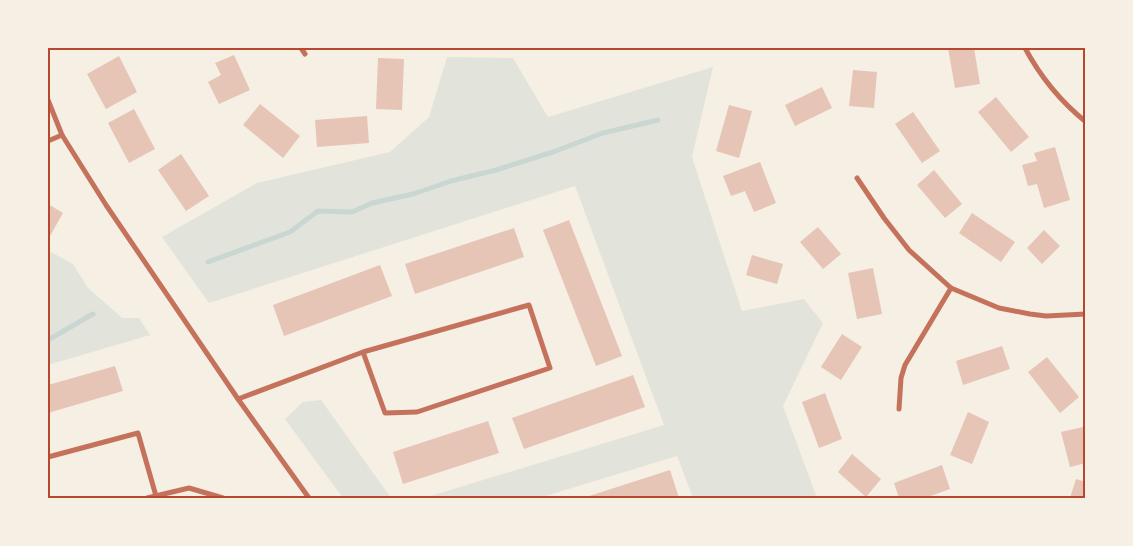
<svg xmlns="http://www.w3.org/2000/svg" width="1133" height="546" font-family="'Noto Sans',sans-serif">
<rect width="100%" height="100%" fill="#f6efe4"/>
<g fill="#e2e4dc">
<polygon points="447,57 513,58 548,117 713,67 692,157 742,311 804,299 823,323 783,406 817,498 693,498 677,456 539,498 424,498 664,425 575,186 209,303 162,237 257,183 390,152 429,117"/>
<polygon points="51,252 73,264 88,288 122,318 139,318 150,335 48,365 48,253"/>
<polygon points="321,400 391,498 343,498 285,419 303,402"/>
</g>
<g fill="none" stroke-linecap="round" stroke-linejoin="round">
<g stroke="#c9d6d2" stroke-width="5">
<polyline points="208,262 290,232 318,211 352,212 372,203 413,194 451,181 496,170 553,152 603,133 658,120"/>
<polyline points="48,340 93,314"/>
</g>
</g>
<g fill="#e6c5b7">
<polygon points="948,48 974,48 980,84 955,88"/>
<polygon points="234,55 250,90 219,104 208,82 221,75 215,63"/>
<polygon points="119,56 137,92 106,109 87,74"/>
<polygon points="378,58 404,59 402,110 376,109"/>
<polygon points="853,70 877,72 874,108 849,106"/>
<polygon points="822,87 832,108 795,126 785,105"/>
<polygon points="996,97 1029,137 1011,152 978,112"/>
<polygon points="260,104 300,136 283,158 243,125"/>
<polygon points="729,105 752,111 739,158 716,151"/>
<polygon points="134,109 155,149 129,163 108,123"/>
<polygon points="913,112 940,151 922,163 895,124"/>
<polygon points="367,116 369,143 317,147 315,120"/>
<polygon points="1055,147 1070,200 1044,208 1037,184 1028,186 1022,165 1037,161 1034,153"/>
<polygon points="181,154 209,196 186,211 158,170"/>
<polygon points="760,162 776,203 754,212 745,191 731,196 723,176"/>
<polygon points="934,170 962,204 945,218 917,185"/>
<polygon points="48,204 63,213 50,236 48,235"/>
<polygon points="972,213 1015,242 1001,262 959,233"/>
<polygon points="569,220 622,356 596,366 543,230"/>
<polygon points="818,227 841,254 823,269 800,242"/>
<polygon points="514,228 524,257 415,294 405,264"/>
<polygon points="1044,230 1060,246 1042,264 1027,248"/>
<polygon points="752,255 783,264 777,284 746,275"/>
<polygon points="380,265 392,296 284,336 273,305"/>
<polygon points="873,268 882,314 857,319 848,273"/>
<polygon points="842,334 862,347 841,380 821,367"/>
<polygon points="1002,346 1010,369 963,385 956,361"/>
<polygon points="1047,357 1079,397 1060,413 1028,372"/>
<polygon points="115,366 123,391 48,413 48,385"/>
<polygon points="633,375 645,407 524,449 512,418"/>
<polygon points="825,393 842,439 819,448 802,402"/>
<polygon points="968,412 989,422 972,464 950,455"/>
<polygon points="488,421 499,453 403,484 393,452"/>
<polygon points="1083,427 1086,436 1086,463 1070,467 1061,432"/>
<polygon points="852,454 881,479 866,497 838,472"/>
<polygon points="942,465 950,489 925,498 899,498 894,483"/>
<polygon points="670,470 679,498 583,498"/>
<polygon points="1076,479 1086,482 1086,498 1070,498"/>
</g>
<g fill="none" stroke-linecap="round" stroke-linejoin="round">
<g stroke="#c5725c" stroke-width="5">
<polyline points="301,48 305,54"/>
<path d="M1025,48c15,28 35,53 61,74"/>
<polyline points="48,100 62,135 106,205 238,399 309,498"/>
<polyline points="48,141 62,135"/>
<polyline points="857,178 884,218 909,250 951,288 999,308 1030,314 1046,316 1086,314"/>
<polyline points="238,399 363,352 385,413 417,412 550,368 529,305 363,352"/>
<polyline points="899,409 901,378 905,365 951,288"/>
<polyline points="48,457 138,433 156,496"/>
<polyline points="147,498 189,488 223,498"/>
</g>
</g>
<rect width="1133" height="546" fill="none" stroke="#f6efe4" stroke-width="98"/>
<rect x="49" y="49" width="1035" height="448" fill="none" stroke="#b5482f" stroke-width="2"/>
</svg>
